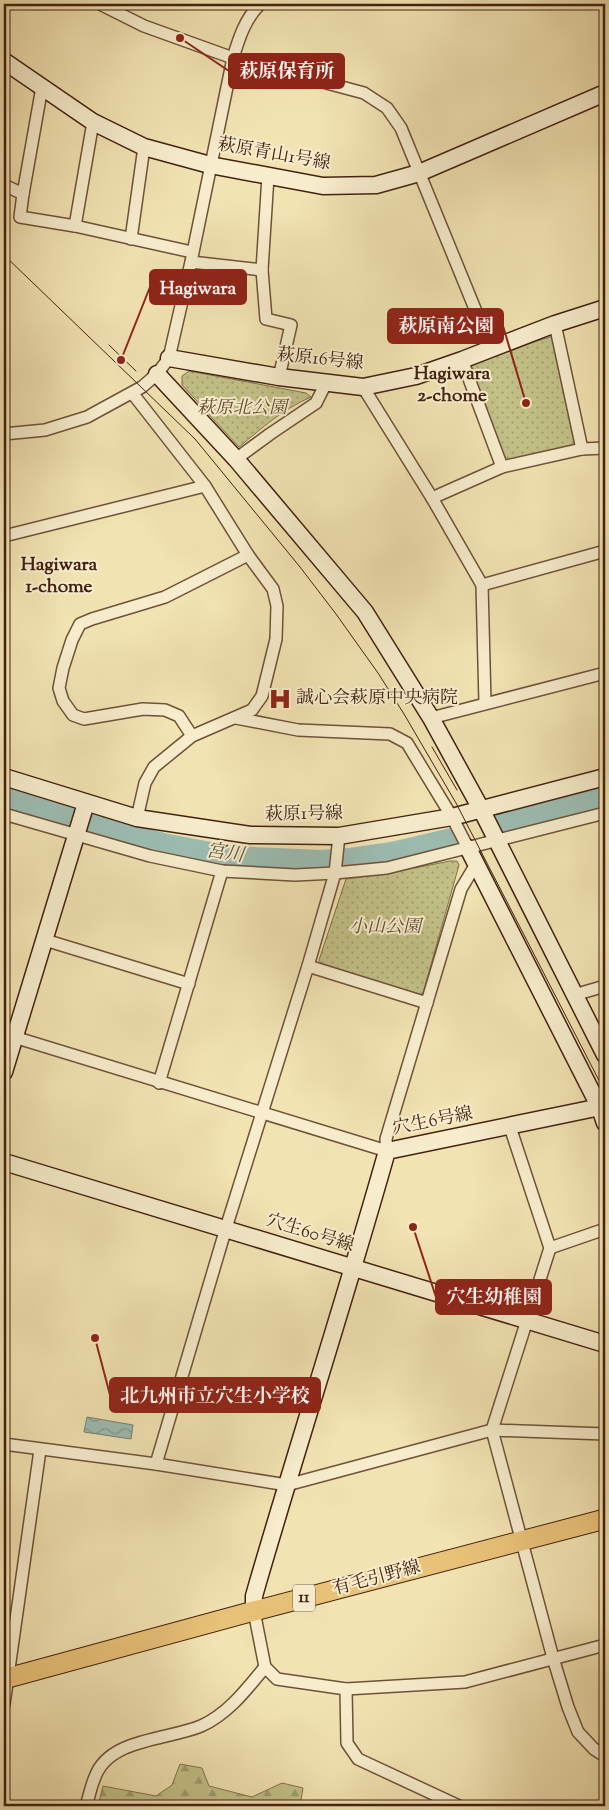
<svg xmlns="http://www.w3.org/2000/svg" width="609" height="1810" font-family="'Sorts Mill Goudy','Noto Serif JP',serif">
<defs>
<pattern id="forest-firs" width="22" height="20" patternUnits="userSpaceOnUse" patternTransform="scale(1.25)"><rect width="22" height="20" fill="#c2c187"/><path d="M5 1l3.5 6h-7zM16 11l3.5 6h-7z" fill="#9f9c6d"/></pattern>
<pattern id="park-dots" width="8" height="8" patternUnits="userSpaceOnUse" patternTransform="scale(1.25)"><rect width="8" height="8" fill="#c2c187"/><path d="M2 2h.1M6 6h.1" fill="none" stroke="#9f9c6d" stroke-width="1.8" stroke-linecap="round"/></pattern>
<pattern id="water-waves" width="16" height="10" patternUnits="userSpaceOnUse" patternTransform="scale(1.25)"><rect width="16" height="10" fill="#9cbdb3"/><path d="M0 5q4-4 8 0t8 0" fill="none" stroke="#819990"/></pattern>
</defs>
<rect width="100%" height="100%" fill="#f2e3b2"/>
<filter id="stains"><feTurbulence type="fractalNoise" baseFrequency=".004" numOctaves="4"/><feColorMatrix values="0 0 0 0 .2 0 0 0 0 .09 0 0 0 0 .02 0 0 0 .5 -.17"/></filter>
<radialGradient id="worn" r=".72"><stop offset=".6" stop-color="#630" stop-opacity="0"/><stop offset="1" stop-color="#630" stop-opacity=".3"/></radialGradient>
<polygon fill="url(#forest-firs)" stroke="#82714c" points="180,1764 202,1768 209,1786 252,1797 282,1783 303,1788 300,1806 98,1806 103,1786 156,1796 172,1785"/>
<g fill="url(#park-dots)" stroke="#82714c">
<polygon points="553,336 575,445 505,461 470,362"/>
<path d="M189,371l117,22 5,4c-28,12 -49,31 -72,50l-57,-62v-9z"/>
<polygon points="450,861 457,861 459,865 423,993 419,995 322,966 319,960 346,879 389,873"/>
</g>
<polygon fill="url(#water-waves)" stroke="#787f72" points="87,1417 133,1425 131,1439 84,1432"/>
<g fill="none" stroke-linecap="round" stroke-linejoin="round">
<g stroke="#9cbdb3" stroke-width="22">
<polyline points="4,798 94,826 163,844 232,857 320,861 350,859 392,853 452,839"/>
<polyline points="503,824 605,798"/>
</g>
<defs>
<g id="street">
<polyline points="100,4 144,26 233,58 364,93 387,108 401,128 491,348"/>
<polyline points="268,176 262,270 266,319 291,325 279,377"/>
<polyline points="4,185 23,194 20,217 75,226 192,252"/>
<polyline points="23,194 42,87"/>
<polyline points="75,226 93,122"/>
<polyline points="131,239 144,147"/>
<polyline points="191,262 262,270"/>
<polyline points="555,324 582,449"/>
<polyline points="462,360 502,467"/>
<polyline points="363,387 432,498 482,585 485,703"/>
<polyline points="133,394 205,486 248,555 273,589 277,606 276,639 262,696 252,710 192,736 154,767 145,783 137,818"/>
<path d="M4,434l41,-4 42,-13 55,-30 15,-13 12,-16 22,-96 42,-204c6,-20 12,-39 27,-54"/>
<polyline points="236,459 270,434 316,403 326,383"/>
<polyline points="432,498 502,467 582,449 605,448"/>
<polyline points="4,536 205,486"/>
<polyline points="482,585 605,551"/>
<polyline points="236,718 298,730 390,734 407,743 452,817 468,848"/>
<polyline points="431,718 605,673"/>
<polyline points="192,736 179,716 165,710 143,709 84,719 73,715 63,701 59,688 63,668 72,640 80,624 92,619 165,597 248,555"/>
<polyline points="4,814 150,856 222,871 295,875 335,873 387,868 605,813"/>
<polyline points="45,940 189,984"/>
<polyline points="308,966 427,1003"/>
<polyline points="574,995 605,986"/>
<polyline points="14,1037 387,1151 386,1139 461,889 473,869 477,867"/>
<polyline points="159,1083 222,871"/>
<polyline points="510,1127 550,1248 492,1430 553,1658 568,1707 578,1732 594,1749 605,1756"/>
<polyline points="550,1248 605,1229"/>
<polyline points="4,1444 156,1464 287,1485 492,1430 605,1434"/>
<polyline points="156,1464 226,1228 308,966 335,873 339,836"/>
<polyline points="254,1611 265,1667 277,1679 346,1689 465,1682 605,1645"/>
<polyline points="346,1689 347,1743 358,1759 459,1806"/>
<polyline points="4,1704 40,1450"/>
<path d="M86,1806c3,-9 5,-20 9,-29 14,-39 73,-37 106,-51 27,-12 46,-37 64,-59"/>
</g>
<g id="secondary">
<polyline points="4,61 93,122 144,147 210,165 323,186 376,185 419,173 605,93"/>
<polyline points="169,358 279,377 363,387 416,376 462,360 555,324 605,308"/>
<polyline points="157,374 236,459 365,612 431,718 481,809 605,1055"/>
<polyline points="4,777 137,818 250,835 339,836 452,817 605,777"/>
<polyline points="468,848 600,1108 605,1123"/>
<polyline points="4,1072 86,803"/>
<polyline points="4,1162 605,1344"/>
<path d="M254,1611v-15l4,-14c42,-144 88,-286 129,-431l218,-45"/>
</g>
<polyline id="primary" points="4,1679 254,1611 605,1519"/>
</defs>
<use href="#street" stroke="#6e5238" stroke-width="14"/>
<use href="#secondary" stroke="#422110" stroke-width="19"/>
<use href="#primary" stroke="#422110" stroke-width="21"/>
<use href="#street" stroke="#f7edcd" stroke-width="11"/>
<use href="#secondary" stroke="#f7edcd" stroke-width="16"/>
<use href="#primary" stroke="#e9c279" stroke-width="19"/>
<g stroke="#422110" stroke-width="1">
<polyline points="4,255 195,439 300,567 336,614 378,673 404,714 456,803 605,1092"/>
<polyline points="109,345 136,371"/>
<polyline points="432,747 457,790"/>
</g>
</g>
<defs>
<symbol id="hospital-bare" viewBox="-9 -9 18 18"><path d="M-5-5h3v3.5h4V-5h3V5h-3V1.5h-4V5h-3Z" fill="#8f2418" stroke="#f7edcd" stroke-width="2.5" paint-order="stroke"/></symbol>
</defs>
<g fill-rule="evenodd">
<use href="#hospital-bare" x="264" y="683" width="32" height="32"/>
</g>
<g text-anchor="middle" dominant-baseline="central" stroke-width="4" stroke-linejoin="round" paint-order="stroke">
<rect fill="#f7edcd" stroke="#785e49" stroke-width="1" x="293" y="1584.5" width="22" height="27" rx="4"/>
<g font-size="16" font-weight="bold" fill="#422110">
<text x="304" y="1598">11</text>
</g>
<g font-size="18" fill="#422110" stroke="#f7edcd">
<text transform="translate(274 155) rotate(10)">萩原青山1号線</text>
<text transform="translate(320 360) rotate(6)">萩原16号線</text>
<text transform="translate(304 815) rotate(-1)">萩原1号線</text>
<text transform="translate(433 1122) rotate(-11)">穴生6号線</text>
<text transform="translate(310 1234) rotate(17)">穴生60号線</text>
<text transform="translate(377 1579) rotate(-15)">有毛引野線</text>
</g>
<g font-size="18" font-style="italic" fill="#62492e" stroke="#f7edcd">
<text x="242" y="409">萩原北公園</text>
<text x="385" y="928">小山公園</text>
</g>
<g font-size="18" fill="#422110" stroke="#f7edcd" text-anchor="start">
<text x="296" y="699">誠心会萩原中央病院</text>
</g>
<g font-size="19" font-weight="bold" fill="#422110" stroke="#f7edcd">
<text x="452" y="374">Hagiwara<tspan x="452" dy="22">2-chome</tspan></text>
<text x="59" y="565">Hagiwara<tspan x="59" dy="22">1-chome</tspan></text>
</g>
<g font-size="19" font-style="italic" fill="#5d5041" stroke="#f7edcd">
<text transform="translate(225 854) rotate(8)">宮川</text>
</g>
</g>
<path fill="none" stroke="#8f2418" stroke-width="2" d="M180 38L229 71M121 360L150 287M526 403L503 326M413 1227L436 1297M95 1338L110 1395"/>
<g fill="#8f2418" stroke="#f7edcd" stroke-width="2">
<circle cx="180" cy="38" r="5"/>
<circle cx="121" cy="360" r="5"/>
<circle cx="526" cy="403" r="5"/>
<circle cx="413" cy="1227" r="5"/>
<circle cx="95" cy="1338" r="5"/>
</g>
<g fill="#8f2418" stroke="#8f2418" stroke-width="2">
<rect x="229" y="54" width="115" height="34" rx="5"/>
<rect x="150" y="270" width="96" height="34" rx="5"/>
<rect x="388" y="309" width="115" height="34" rx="5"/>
<rect x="436" y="1280" width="115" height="34" rx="5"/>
<rect x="110" y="1378" width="210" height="34" rx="5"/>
</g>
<g font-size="19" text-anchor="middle" font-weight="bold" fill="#fff">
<text x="287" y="77">萩原保育所</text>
<text x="198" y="294">Hagiwara</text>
<text x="446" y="332">萩原南公園</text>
<text x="494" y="1303">穴生幼稚園</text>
<text x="215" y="1402">北九州市立穴生小学校</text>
</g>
<rect width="609" height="1810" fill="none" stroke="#f2e3b2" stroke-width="20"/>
<rect x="5" y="5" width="599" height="1800" fill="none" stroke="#422110" stroke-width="2.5"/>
<rect x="10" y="10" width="589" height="1790" fill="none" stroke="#422110"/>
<rect width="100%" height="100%" filter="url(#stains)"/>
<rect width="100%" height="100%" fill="url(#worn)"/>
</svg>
